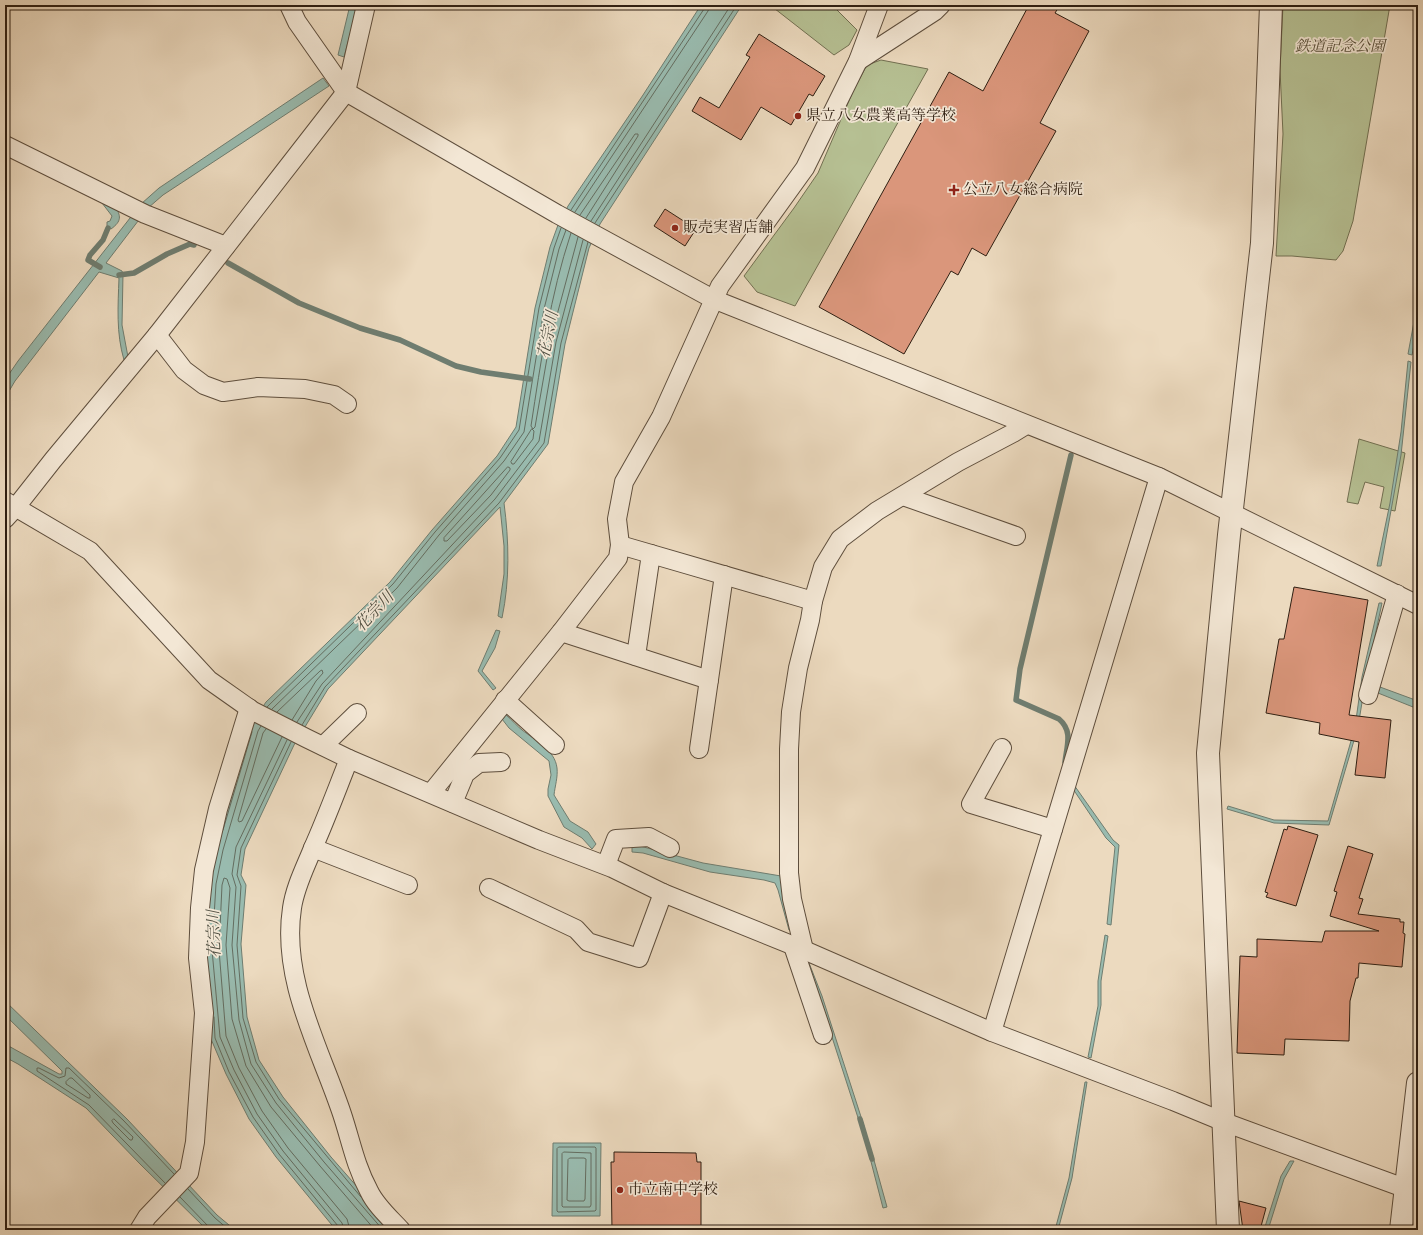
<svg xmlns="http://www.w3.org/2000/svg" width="1423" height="1235" font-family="'Old Standard TT','Noto Serif JP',serif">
<rect width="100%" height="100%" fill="#ecdabf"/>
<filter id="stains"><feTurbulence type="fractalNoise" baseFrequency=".005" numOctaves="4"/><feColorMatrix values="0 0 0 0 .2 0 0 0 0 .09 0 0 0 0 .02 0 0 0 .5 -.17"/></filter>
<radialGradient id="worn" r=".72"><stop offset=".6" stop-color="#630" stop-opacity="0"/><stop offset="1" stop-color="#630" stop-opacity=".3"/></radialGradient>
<g fill="#b6c093" stroke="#727052">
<polygon points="770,5 832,5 857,30 849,45 834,55"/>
<polygon points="1283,5 1390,5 1353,221 1343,251 1336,260 1292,256 1276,256 1283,134 1280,70"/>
<polygon points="881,60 928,69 795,306 757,292 744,276 794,208 818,173 854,89 867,65"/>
<polygon points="1359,439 1405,453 1395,511 1380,508 1384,487 1365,482 1358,504 1347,502"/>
</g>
<g fill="#99bbaf" stroke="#6f7d70">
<polygon points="350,5 358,5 344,57 338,55"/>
<path d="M701,5h41l-142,219 -11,24 -24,96 -17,100 -44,59c5,38 6,77 -2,115l-4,-2 6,-42v-28l-4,-39 -172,182 -34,56 -49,104 -4,26 5,10 -5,59 6,73 12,43 24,37 48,60 64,73h-59l-60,-73 -27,-38 -23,-45 -15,-35 -8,-89 4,-67 42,-156 17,-25 124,-120 42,-52 65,-74 19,-29 19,-119 15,-61 8,-22 10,-19 75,-111z"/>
<path d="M323,78l6,8 -166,109 -15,13 -42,55 16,8 1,3 -1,51 6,32 -4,3c-8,-27 -6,-54 -5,-82l-20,-6 -84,109 -10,17v-18l13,-19 123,-157 18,-16z"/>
<path d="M102,203l13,3c6,10 7,15 -4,23l-4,-2v-5l3,-1 2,-5z"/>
<polygon points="1418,300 1418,324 1412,355 1408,354"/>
<polygon points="1408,361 1411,362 1401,455 1381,566 1377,566 1390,503 1401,432"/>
<polygon points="1379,603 1382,603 1366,678 1358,727 1329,825 1274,823 1227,809 1228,806 1274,820 1328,821 1355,727 1362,677"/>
<polygon points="496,630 500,631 495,648 482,671 496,688 493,690 478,671"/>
<polygon points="1380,687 1418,701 1418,709 1378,693"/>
<path d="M506,715c6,5 11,11 16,15 13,10 33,20 35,38 1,9 -2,18 -3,27l16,26 18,11 8,12 -4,5 -10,-11 -18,-11 -16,-31v-7l3,-14 -2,-14 -40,-33 -7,-9z"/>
<polygon points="1074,785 1113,840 1119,845 1111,925 1107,924 1115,847 1106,838 1071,786"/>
<polygon points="632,846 640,846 703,863 781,876 795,929 789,930 778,890 775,883 764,880 710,872 643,853 632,852"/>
<polygon points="1105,935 1108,936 1101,981 1101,1005 1091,1058 1088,1057 1098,1006 1098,981"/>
<polygon points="809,963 822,996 864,1126 861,1127 821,1003 806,964"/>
<polygon points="5,1001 127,1119 217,1215 235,1230 207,1230 140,1164 86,1108 18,1064 5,1057 5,1044 59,1074 62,1074 62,1071 58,1067 5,1015"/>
<polygon points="1085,1082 1087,1082 1072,1178 1058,1230 1055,1230 1069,1178"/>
<polygon points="553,1143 601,1143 600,1216 552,1216"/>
<polygon points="872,1153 887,1207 883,1208 869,1154"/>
<polygon points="1290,1161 1294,1161 1284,1179 1268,1230 1264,1230 1281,1176"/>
</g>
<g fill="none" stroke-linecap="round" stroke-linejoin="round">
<g stroke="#646d60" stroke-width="1">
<polyline points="571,210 704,9 705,5"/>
<polyline points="575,212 708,11 710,5"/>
<polyline points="580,215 635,134 638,134 638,136 586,218"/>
<polyline points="591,221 731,5"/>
<polyline points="595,223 737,5"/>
<path d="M571,233c-21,63 -30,128 -40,193l2,3 2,-2 15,-86 28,-104"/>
<polygon points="532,429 534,431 533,439 514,464 512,464 511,462"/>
<polygon points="508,467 510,468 510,470 491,495 447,541 444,541 444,538"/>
<polyline points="267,707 393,584 435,532 500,458 519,430 539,308 554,248 561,228"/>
<polyline points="272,709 397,588 439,535 504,461 524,432 544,309 559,249 566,230"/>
<polyline points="277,712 320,671 322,670 323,673 316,681 292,720"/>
<polyline points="297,722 322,684 495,499 539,441 556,342 583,240"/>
<polyline points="302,725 325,687 499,503 544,443 561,343 588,242"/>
<polyline points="261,726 258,731 223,850 216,884 212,950 220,1037 234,1070 257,1114 283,1151 342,1223 344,1230"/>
<polyline points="266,729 263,733 238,820 239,822 242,821 282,737"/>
<polyline points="287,740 236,847 232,874 236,887 232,945 239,1020 251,1064 276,1103 324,1162 383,1230"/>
<polyline points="291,742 241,848 237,875 241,886 237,945 243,1018 256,1062 279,1099 361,1197"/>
<polyline points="223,830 252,732"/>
<polyline points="214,1017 215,1038 229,1072 253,1117 279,1154 338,1226 339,1230"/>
<polygon points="70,1078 72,1078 90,1095 90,1098 88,1098 66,1084 66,1082"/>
<polygon points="114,1119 133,1137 132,1140 130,1140 113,1123 112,1121"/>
<polygon points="559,1147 595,1147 596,1148 596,1210 595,1211 558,1212 557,1211 557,1149"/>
<polygon points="564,1152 591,1153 591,1205 590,1207 563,1207 562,1206 562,1154"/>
<polygon points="570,1158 584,1158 586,1159 585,1199 584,1201 569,1201 567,1200 568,1160"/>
<polyline points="165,1183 89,1105 37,1071 37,1068 39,1068 59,1078 65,1076 66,1068 69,1068 124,1121 174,1174"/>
<polyline points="188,1189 215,1218 229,1230"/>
<polyline points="180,1197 208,1226 210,1230"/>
<polyline points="350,1230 347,1219 288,1148 262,1111 239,1068 226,1036 219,950 222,885 224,878 227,879 230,888 226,945 232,1019 246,1066 271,1107 320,1166 375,1230"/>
</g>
<g stroke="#6f7d70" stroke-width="5.5">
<polyline points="228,263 299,303 360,328 400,340 456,366 481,372 530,379"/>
<polyline points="100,267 88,260 90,255 103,240 108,228"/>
<polyline points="119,275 134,273 167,254 190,244 194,245"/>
<path d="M1065,762c2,-17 8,-31 -6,-43l-43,-19 4,-31 51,-214"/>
<polyline points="860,1119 872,1159"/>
</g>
</g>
<g fill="#da967b" stroke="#2f1f12">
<polygon points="1029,5 1060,5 1055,13 1089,31 1040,123 1056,131 986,256 972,248 958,275 951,271 904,354 819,307 949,72 983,91"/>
<polygon points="759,34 825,76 813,96 809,94 791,125 761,107 741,140 692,111 700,97 719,108 750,57 746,55"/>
<polygon points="665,209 696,229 685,246 654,226"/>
<polygon points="1294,587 1368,600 1349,715 1391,720 1385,778 1355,775 1359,742 1319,734 1320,723 1266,713 1279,639 1284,639"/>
<polygon points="1288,826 1318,835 1296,906 1266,897 1268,893 1265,892 1284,829 1287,830"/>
<polygon points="1348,846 1373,854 1359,898 1363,899 1358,914 1400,919 1400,922 1404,922 1403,933 1405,934 1402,967 1359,963 1358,978 1356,978 1350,1001 1349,1041 1285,1039 1284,1055 1237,1053 1240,956 1257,957 1257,939 1322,942 1325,931 1379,931 1330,916 1337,892 1334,891"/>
<polygon points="614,1152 696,1153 697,1162 701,1162 701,1230 612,1230 611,1162 614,1162"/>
<polygon points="1239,1201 1266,1208 1260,1230 1243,1230"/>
</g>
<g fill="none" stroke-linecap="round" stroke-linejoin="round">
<defs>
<g id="minor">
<polyline points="289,5 297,22 346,92 557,214 713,299 1159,477 1418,605"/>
<polyline points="858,61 935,11 941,5"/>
<polyline points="5,145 145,214 226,246"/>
<polyline points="157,335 184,370 204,385 223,392 258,387 305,389 334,395 347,404"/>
<polyline points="903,496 1016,536"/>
<polyline points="5,501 90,551 209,680 253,711 306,738 349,759 539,840 612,868 663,893 804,950 992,1032 1173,1101 1224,1122 1418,1193"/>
<polyline points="5,519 16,507 53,460 157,335 346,92 366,5"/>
<polyline points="620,545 813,601"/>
<polyline points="561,632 709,680"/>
<polyline points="636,656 651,554"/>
<polyline points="1368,695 1397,594"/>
<polyline points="505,700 555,745"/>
<polyline points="323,746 357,713"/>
<polyline points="1002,748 971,804 1053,829"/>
<polyline points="699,749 724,575"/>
<path d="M349,759c-12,30 -23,60 -36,89 -8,20 -18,39 -21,60 -11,72 28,140 50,206 9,27 13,51 27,77 7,15 21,27 32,39"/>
<polyline points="431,793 561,632 618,558 620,545 617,519 624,482 661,417 720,286 805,168 858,61 879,5"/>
<polyline points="453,803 465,774 479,763 501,762"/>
<polyline points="313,848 408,885"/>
<polyline points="606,865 616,839 649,837 670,848"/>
<polyline points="489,888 576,929 588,942 639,958 663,893"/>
<polyline points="793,946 823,1035"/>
<polyline points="804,950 792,899 789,873 789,749 791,712 798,668 810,620 813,601 823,567 840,539 877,511 958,462 1013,433 1026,425"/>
<polyline points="992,1032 1159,477"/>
<polyline points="139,1230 147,1217 189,1173 195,1142 204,1013 198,958 200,908 204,870 218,809 249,708"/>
</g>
<g id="tertiary">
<polyline points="1228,1230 1208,753 1229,535 1262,243 1271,5"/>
<polyline points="1401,1230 1418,1083"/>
</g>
</defs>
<use href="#minor" stroke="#5e4e3d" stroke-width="20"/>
<use href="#tertiary" stroke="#5e4e3d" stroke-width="24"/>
<use href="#minor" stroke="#f3e7d5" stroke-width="18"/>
<use href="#tertiary" stroke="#f3e7d5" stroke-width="22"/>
</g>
<g fill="#8f2418" stroke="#f3e7d5" stroke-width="1.5">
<circle cx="798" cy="116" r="4"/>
<path d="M952 184h4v4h4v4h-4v4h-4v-4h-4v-4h4z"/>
<circle cx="675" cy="228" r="4"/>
<circle cx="620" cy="1190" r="4"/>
</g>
<g text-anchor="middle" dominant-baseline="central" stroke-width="3.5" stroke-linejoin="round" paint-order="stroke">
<g font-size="15" font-style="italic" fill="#584f39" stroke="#f3e7d5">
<text x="1340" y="47">鉄道記念公園</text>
</g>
<g font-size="15" fill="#2f1f12" stroke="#f3e7d5" text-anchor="start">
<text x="806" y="116">県立八女農業高等学校</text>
<text x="963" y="190">公立八女総合病院</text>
<text x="683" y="228">販売実習店舗</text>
<text x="628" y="1190">市立南中学校</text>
</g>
<g font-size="16" font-style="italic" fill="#4f4e41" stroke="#f3e7d5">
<text transform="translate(549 335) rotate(-79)">花宗川</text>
<text transform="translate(375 612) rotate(-47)">花宗川</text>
<text transform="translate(215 934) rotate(-92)">花宗川</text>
</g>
</g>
<rect width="1423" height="1235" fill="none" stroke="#ecdabf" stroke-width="20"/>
<rect x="6" y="6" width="1411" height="1223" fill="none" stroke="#2f1f12" stroke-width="2"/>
<rect x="10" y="10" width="1403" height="1215" fill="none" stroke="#2f1f12"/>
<rect width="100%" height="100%" filter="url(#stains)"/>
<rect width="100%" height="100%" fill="url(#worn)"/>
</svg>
